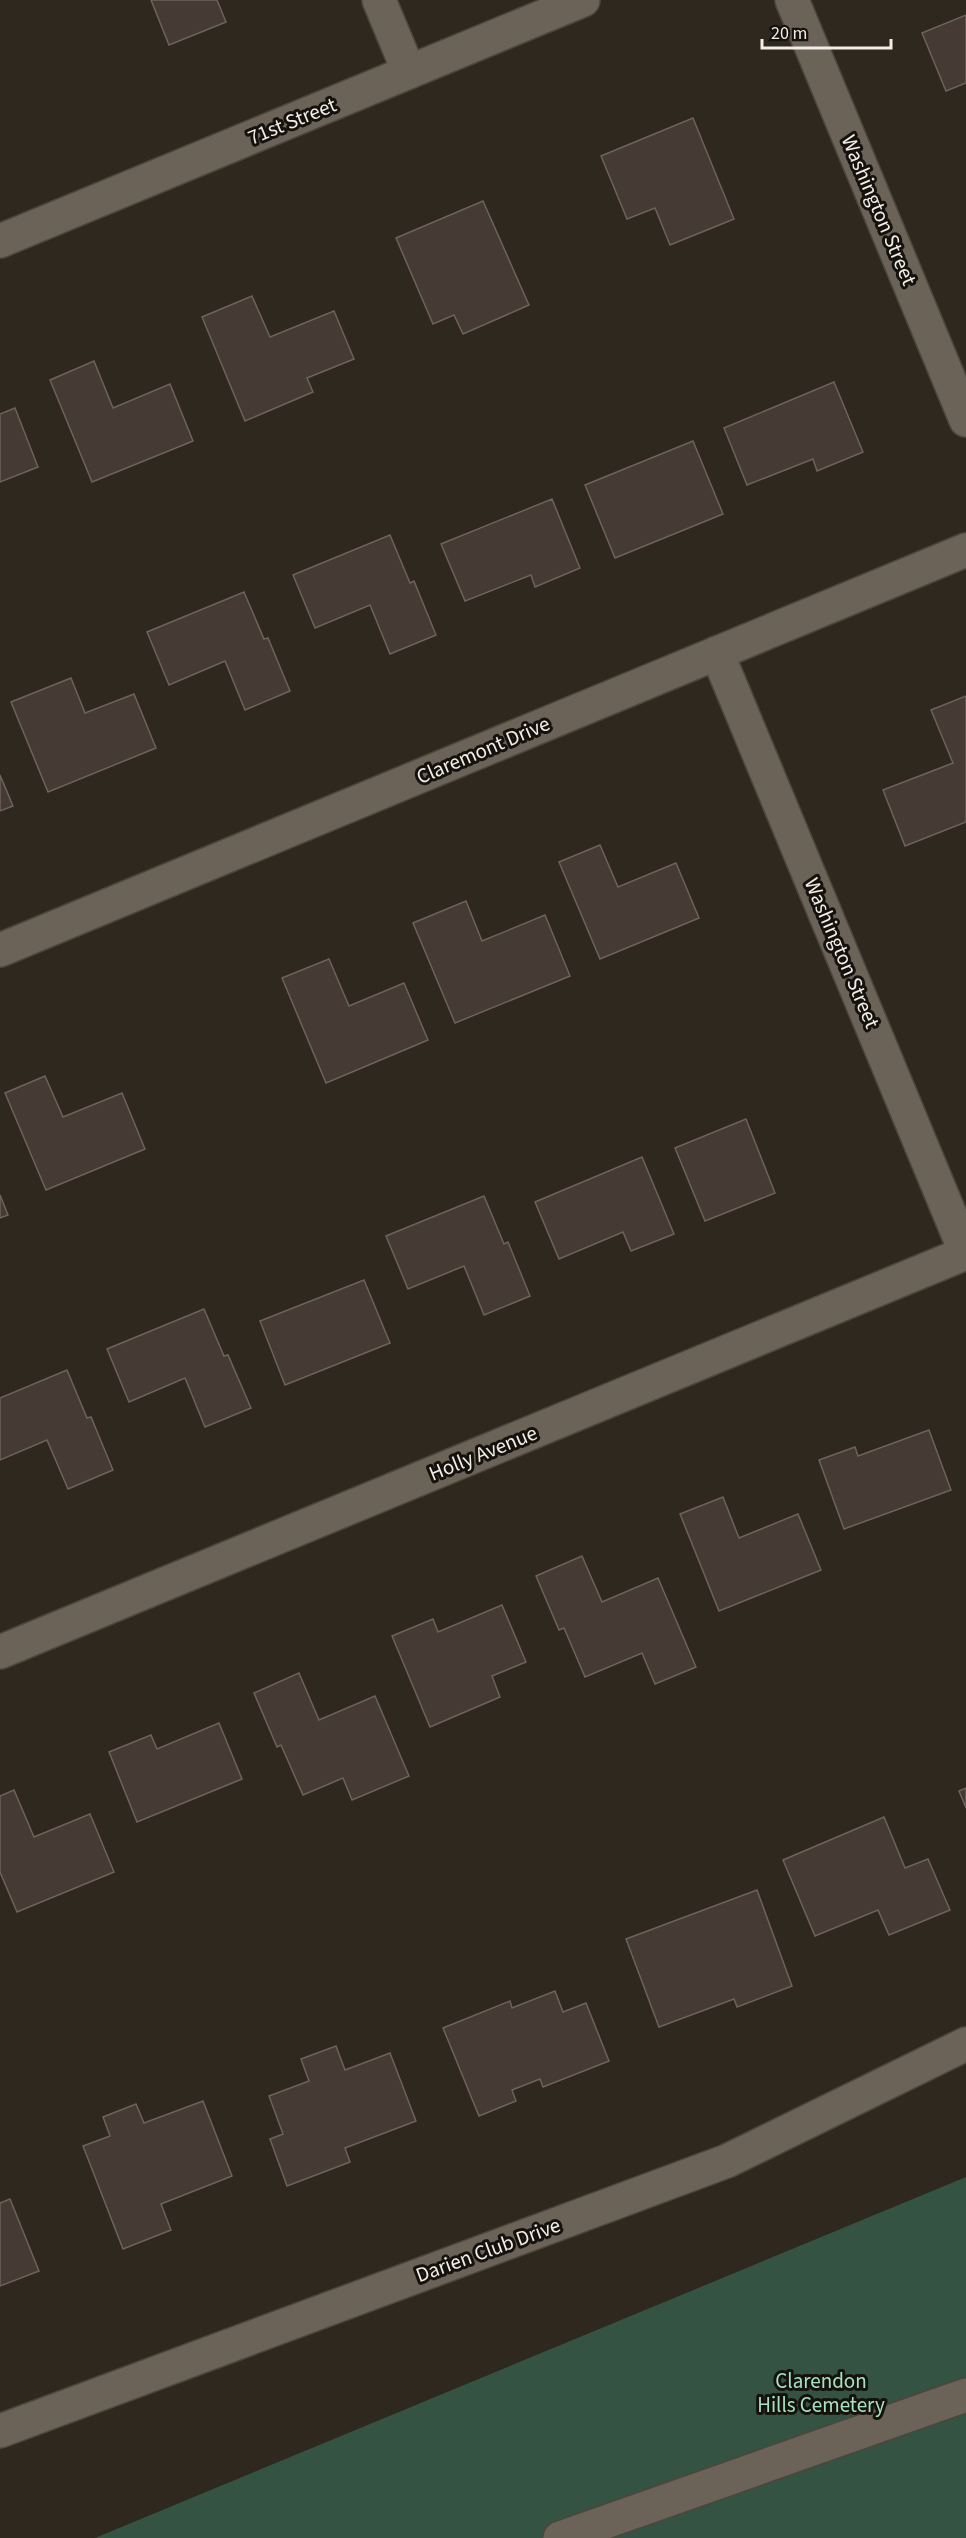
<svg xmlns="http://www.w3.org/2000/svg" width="966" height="2538" font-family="'Source Sans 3',sans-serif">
<rect width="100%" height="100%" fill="#2f281e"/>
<polygon fill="#355342" points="966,2177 966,2538 95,2538"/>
<g fill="#463a34" stroke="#6f625b" stroke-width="1.5">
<polygon points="151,0 217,0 226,22 169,45"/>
<polygon points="966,15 966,83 946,91 922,33"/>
<polygon points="693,118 734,219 670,245 655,208 627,219 601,156"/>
<polygon points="483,201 529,305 463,334 454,315 433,324 396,238"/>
<polygon points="252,296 270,337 334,311 354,359 307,378 313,392 245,421 202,317"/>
<polygon points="94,361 113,408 170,384 193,441 92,482 50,380"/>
<polygon points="834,382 863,452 817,471 813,459 747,485 724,428"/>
<polygon points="15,408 38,467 0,482 0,414"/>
<polygon points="693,441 723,514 615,558 585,485"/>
<polygon points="552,499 580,568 535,587 531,575 465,601 441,544"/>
<polygon points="390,535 410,583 414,581 436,635 390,654 370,605 315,628 293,575"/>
<polygon points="244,592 264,639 268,638 290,691 245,710 225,661 169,685 147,632"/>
<polygon points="71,678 85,713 134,694 156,748 48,792 11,702"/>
<polygon points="966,696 966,822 905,846 883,790 953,763 931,710"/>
<polygon points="0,775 13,806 0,811"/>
<polygon points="600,845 618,887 676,863 699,918 600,959 559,862"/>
<polygon points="466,901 482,941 545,915 570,976 455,1023 413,923"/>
<polygon points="329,959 349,1006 404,983 428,1040 326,1083 282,978"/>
<polygon points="45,1076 63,1117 122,1093 145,1149 46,1190 5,1093"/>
<polygon points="746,1119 775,1193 705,1221 675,1148"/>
<polygon points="642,1157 674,1234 631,1251 623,1232 559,1259 535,1202"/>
<polygon points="0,1195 8,1215 0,1218"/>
<polygon points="484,1196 504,1244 508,1242 530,1296 484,1315 464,1266 408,1289 386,1236"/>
<polygon points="364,1280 390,1343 285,1385 260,1321"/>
<polygon points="204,1309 224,1356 228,1355 251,1408 205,1427 185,1378 129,1402 107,1349"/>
<polygon points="67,1370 87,1418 91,1417 113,1470 68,1489 47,1440 0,1460 0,1398"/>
<polygon points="929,1430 951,1490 844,1529 819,1460 855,1447 858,1456"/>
<polygon points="723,1497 739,1538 798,1514 821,1570 719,1611 680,1514"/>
<polygon points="582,1556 602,1602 658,1578 696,1667 655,1684 642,1653 585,1677 564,1628 559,1630 536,1576"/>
<polygon points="502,1605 526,1662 492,1676 500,1697 430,1727 392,1636 433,1619 438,1632"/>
<polygon points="299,1673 319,1720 375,1696 409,1776 352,1800 343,1778 303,1795 281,1745 277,1747 254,1693"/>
<polygon points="219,1723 242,1779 137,1822 109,1752 151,1735 157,1749"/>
<polygon points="966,1788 966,1808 959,1791"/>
<polygon points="14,1790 34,1837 90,1814 114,1872 17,1912 0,1872 0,1796"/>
<polygon points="884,1817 905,1868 928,1859 950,1910 889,1935 878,1910 815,1936 783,1860"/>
<polygon points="757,1890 792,1986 737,2007 734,1999 659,2027 626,1939"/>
<polygon points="555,1991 563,2012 586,2003 609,2061 543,2087 540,2079 512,2090 516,2101 479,2116 443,2028 510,2001 512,2008"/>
<polygon points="336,2046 345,2070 390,2053 416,2121 345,2148 350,2162 287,2186 270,2139 283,2134 269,2096 309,2081 301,2059"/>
<polygon points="203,2101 232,2176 161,2204 171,2230 123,2249 83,2146 110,2136 103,2117 136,2104 144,2123"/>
<polygon points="10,2199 39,2271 0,2286 0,2203"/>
</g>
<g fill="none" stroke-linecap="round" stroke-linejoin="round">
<defs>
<g id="minor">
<polyline points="379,0 409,72"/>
<polyline points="792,0 966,420"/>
<polyline points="0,241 583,0"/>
<polyline points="0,950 966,550"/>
<polyline points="0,1652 966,1253 717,653"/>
<polyline points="0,2431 727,2161 966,2044"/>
<polyline points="560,2538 966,2395"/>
</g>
</defs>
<use href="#minor" stroke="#4c463e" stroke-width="36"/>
<use href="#minor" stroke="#6b6358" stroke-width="33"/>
</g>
<g text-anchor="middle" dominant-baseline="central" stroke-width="6" stroke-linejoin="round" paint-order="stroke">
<g font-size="21" fill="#f2ede7" stroke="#15120d">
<text transform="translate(292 121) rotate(-22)">71st Street</text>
<text transform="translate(879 210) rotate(67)">Washington Street</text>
<text transform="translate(483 750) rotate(-23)">Claremont Drive</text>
<text transform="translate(842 953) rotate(67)">Washington Street</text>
<text transform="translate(483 1453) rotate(-22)">Holly Avenue</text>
<text transform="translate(488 2250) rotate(-20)">Darien Club Drive</text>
</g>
<g font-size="21" fill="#a6e2bf" stroke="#15120d">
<text x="821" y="2381">Clarendon<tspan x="821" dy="24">Hills Cemetery</tspan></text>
</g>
</g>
<path d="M762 39v9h129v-9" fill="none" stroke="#f2ede7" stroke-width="3"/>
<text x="771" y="39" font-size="18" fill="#f2ede7" stroke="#15120d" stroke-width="4.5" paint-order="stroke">20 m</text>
</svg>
